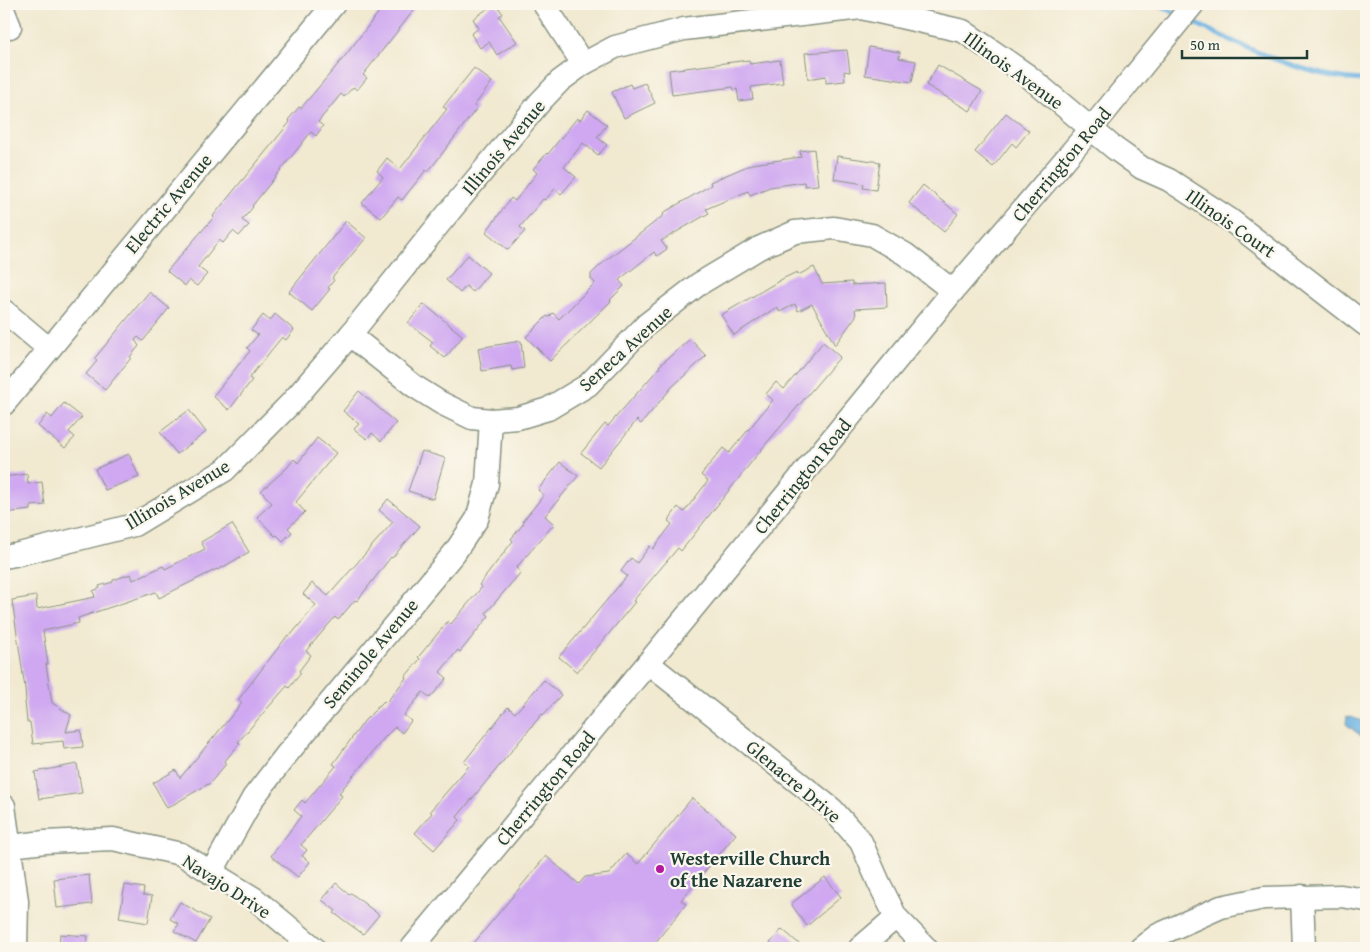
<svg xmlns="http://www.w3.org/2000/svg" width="1370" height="952" font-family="'Gentium Book Plus',serif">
<defs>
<pattern id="water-ripples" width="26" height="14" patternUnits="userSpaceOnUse" patternTransform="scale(1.25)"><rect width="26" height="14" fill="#6cb2e2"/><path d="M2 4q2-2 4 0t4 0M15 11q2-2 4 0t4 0" fill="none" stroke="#5892b8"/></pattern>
</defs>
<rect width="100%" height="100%" fill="#fbf7ec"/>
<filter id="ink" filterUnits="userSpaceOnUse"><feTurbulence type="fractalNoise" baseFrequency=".02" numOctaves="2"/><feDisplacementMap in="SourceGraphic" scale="10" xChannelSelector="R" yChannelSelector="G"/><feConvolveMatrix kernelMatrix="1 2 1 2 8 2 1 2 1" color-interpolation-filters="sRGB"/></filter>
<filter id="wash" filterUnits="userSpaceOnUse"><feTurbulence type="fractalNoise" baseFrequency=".0096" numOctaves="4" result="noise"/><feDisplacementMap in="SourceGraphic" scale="20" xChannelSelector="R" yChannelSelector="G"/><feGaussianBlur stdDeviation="1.12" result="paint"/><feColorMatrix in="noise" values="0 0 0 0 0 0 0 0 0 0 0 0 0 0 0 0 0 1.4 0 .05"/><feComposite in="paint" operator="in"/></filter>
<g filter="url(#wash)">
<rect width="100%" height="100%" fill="#f1e9d0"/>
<polygon fill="url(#water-ripples)" stroke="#46788b" points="1347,716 1366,722 1366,740 1346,724"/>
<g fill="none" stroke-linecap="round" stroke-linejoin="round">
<g stroke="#6cb2e2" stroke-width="5">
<polyline points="1155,4 1178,14"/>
<path d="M1187,19c51,26 122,60 179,61"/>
</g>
</g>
<g id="blocks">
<g fill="#cfa8f1">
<polygon points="385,4 406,4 414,10 363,75 367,78 357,90 353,87 344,97 341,94 318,122 323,126 316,136 311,132 252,206 253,207 242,220 249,225 239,236 233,231 223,243 219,240 198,267 207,274 197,286 189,280 185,286 167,271 214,217 213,216 290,122 288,120 299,107 301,108 345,56"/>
<polygon points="494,4 496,4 503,14 499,16 517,42 497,55 489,42 480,48 471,34 479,28 473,19"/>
<polygon points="869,47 900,52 899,58 916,61 912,82 865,75"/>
<polygon points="847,50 850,72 844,71 845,81 826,83 826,76 808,79 805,53"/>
<polygon points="749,60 750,64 780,60 783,83 751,87 753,99 739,101 737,89 734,90 733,87 672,95 669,70"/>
<polygon points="938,65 982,91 970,111 926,85"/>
<polygon points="474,68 492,82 474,106 477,108 428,172 426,170 402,200 398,197 381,218 362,203 383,177 377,171 387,158 400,169 447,109 443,107"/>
<polygon points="645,83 655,103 624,118 612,92 630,84 632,88"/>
<polygon points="588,110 607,125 597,137 607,145 598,155 583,143 564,167 576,177 561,194 555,189 545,200 543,199 520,227 525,231 508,250 486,232 511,198 515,201 537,173 533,169 547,153 548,154 577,118 580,120"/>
<polygon points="1006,113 1029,131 1016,147 1012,143 993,167 975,152"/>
<polygon points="814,149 818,185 805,186 804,182 770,187 750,195 748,191 706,209 709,213 661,241 667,249 657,256 654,252 619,280 624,286 610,300 611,301 550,361 526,337 547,316 549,317 553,313 559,319 595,283 591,279 591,274 605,261 664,215 663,213 711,185 710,182 752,164 801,157 800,151"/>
<polygon points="837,156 880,162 876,190 863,188 864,184 834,179"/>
<polygon points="923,185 958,214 944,232 909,203"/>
<polygon points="346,221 366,238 332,278 334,280 328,288 330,289 312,311 289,292"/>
<polygon points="468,255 489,273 473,292 466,286 460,293 446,280"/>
<polygon points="814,267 822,284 852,282 852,285 886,283 887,307 855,309 856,316 835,345 812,304 798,311 795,304 780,312 777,307 734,335 721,315 784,278 797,272 798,275"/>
<polygon points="149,292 169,308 143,341 138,337 135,340 139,346 130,357 131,358 105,390 86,374 97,361 94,359"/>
<polygon points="424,304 463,336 445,358 430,346 433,342 408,323"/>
<polygon points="275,314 294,330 286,340 282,337 249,378 252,380 229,410 213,396 250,351 247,348 258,335 251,330 263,315 270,321"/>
<polygon points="690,339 706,356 672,387 641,424 637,420 599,467 581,453 605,424 608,426 660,367 659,366"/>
<polygon points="521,341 524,368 512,370 511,366 482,371 478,348"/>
<polygon points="823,342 840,357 765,445 681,551 678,548 633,601 635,602 577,672 559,657 627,576 621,571 631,558 637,563 650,546 653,549 672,524 668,521 678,507 684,512 708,481 701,475 723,448 729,453 773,400 766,394 776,382 784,389"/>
<polygon points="359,391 396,423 381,441 372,433 367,439 354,429 359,424 343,411"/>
<polygon points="64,403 82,417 69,432 75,437 65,448 38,426 47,414 52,418"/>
<polygon points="189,410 206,432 177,454 160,432"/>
<polygon points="317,438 336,453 296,502 305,512 288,528 292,532 283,541 277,535 275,536 257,517 272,503 261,491 287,468 294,459 298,463"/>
<polygon points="422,451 445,458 433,499 408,491"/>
<polygon points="129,454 139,477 105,490 95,469"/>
<polygon points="560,462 578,476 545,516 554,524 516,568 521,572 486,613 489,616 460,652 458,650 440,672 447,678 430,698 423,692 404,715 411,721 402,733 395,727 385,737 339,793 342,796 301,845 307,850 302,856 310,862 298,877 271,856 301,816 294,810 302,800 305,803 336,766 333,764 365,720 384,701 386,703 406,678 405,677 420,659 418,657 420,655 448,621 451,624 482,587 479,585 513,541 511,539 524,523 522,522 544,495 538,490"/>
<polygon points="27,474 28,484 42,482 45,505 31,506 31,510 4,513 4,477"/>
<polygon points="388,499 420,526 392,558 391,557 357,601 355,600 338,620 335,617 306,651 311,655 299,671 301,673 289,688 287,686 238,742 240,743 224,762 226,764 210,783 167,808 153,783 176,770 180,778 242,703 238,700 288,635 290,636 316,605 303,594 312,583 328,596 393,522 379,510"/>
<polygon points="232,524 249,552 218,570 217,569 159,598 156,592 78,618 79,623 43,631 48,664 46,664 52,703 71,715 66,732 81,730 83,747 64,749 63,741 33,744 30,722 27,722 25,702 26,701 25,688 12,600 36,596 37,609 95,597 93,591 100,588 99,586 113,582 113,580 131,574 133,580 163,566 165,569 205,549 201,542"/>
<polygon points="544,680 561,695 543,715 542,714 457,817 460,820 434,850 415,833 432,813 430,811 469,766 464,762 508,707 515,713"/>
<polygon points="77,764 82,793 39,799 35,772"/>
<polygon points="692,798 736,834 681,900 686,904 651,948 480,948 474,943 546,856 579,884 585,877 609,874 626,854 638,864"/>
<polygon points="89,875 92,904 57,908 54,879"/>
<polygon points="825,877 841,897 807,926 791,904"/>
<polygon points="336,883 349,894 351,893 379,915 363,934 334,913 336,911 322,900"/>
<polygon points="125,885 144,888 143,895 152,896 148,923 119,918"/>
<polygon points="180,902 210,919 196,943 174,931 179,924 170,919"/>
<polygon points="782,929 789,935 804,948 766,948"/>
<polygon points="60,934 88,936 87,948 59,948"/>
</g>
</g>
</g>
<g filter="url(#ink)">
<use href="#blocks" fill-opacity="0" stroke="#889382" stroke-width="1"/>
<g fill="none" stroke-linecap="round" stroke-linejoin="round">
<defs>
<g id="minor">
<polyline points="544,4 583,64"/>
<polyline points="4,12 10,27"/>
<polyline points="4,311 48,348"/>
<polyline points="350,335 414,386 441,403 472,418 491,420 518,418 548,409 588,385 647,324 699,284 759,248 795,232 834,228 872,235 905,254 953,291"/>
<polyline points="4,404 334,4"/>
<polyline points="4,557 15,555 134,525 225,470 292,402 350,335 440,223 540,102 560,81 583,64 615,47 684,29 861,8 963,31 1027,75 1114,148 1142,168 1169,180 1229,219 1366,325"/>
<polyline points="648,663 832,809 861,842 879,883 896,917 926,948"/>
<polyline points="4,806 17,901 16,948"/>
<polyline points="10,846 45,842 113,839 181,854 255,899 314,948"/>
<polyline points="211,873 253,798 287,754 455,552 477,519 487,484 491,420"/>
<polyline points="1302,896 1304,948"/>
<polyline points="412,948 648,663 953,291 1091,129 1193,4"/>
<polyline points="860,948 896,917"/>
<polyline points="1141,948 1158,935 1221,907 1264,898 1341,896 1366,900"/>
</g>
</defs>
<use href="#minor" stroke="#889382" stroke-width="25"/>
<use href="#minor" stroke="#fff" stroke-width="22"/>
</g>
</g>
<circle fill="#b5179e" stroke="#fbf7ec" stroke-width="2" cx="660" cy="869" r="5"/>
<g text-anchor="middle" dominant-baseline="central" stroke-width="4.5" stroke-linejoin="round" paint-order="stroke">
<g font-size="19" fill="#1f3d34" stroke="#fbf7ec">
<text transform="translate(1014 70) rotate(36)">Illinois Avenue</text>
<text transform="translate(503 147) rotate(-50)">Illinois Avenue</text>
<text transform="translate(1061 164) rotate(-50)">Cherrington Road</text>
<text transform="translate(168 203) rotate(-50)">Electric Avenue</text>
<text transform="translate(1231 223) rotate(35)">Illinois Court</text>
<text transform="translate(625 348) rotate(-42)">Seneca Avenue</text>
<text transform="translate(802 476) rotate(-51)">Cherrington Road</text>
<text transform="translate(177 494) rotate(-31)">Illinois Avenue</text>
<text transform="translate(370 653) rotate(-50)">Seminole Avenue</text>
<text transform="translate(794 781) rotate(40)">Glenacre Drive</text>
<text transform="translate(545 788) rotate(-50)">Cherrington Road</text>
<text transform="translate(227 886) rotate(33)">Navajo Drive</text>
</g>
<g font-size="19" font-weight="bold" fill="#1f3d34" stroke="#fbf7ec" text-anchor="start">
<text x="670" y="858">Westerville Church<tspan x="670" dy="22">of the Nazarene</tspan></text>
</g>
</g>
<rect width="1370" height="952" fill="none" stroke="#fbf7ec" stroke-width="20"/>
<path d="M1182 50v8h125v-8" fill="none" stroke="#1f3d34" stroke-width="2.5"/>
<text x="1190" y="50" font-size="15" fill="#1f3d34" stroke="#fbf7ec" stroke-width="4" paint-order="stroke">50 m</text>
</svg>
